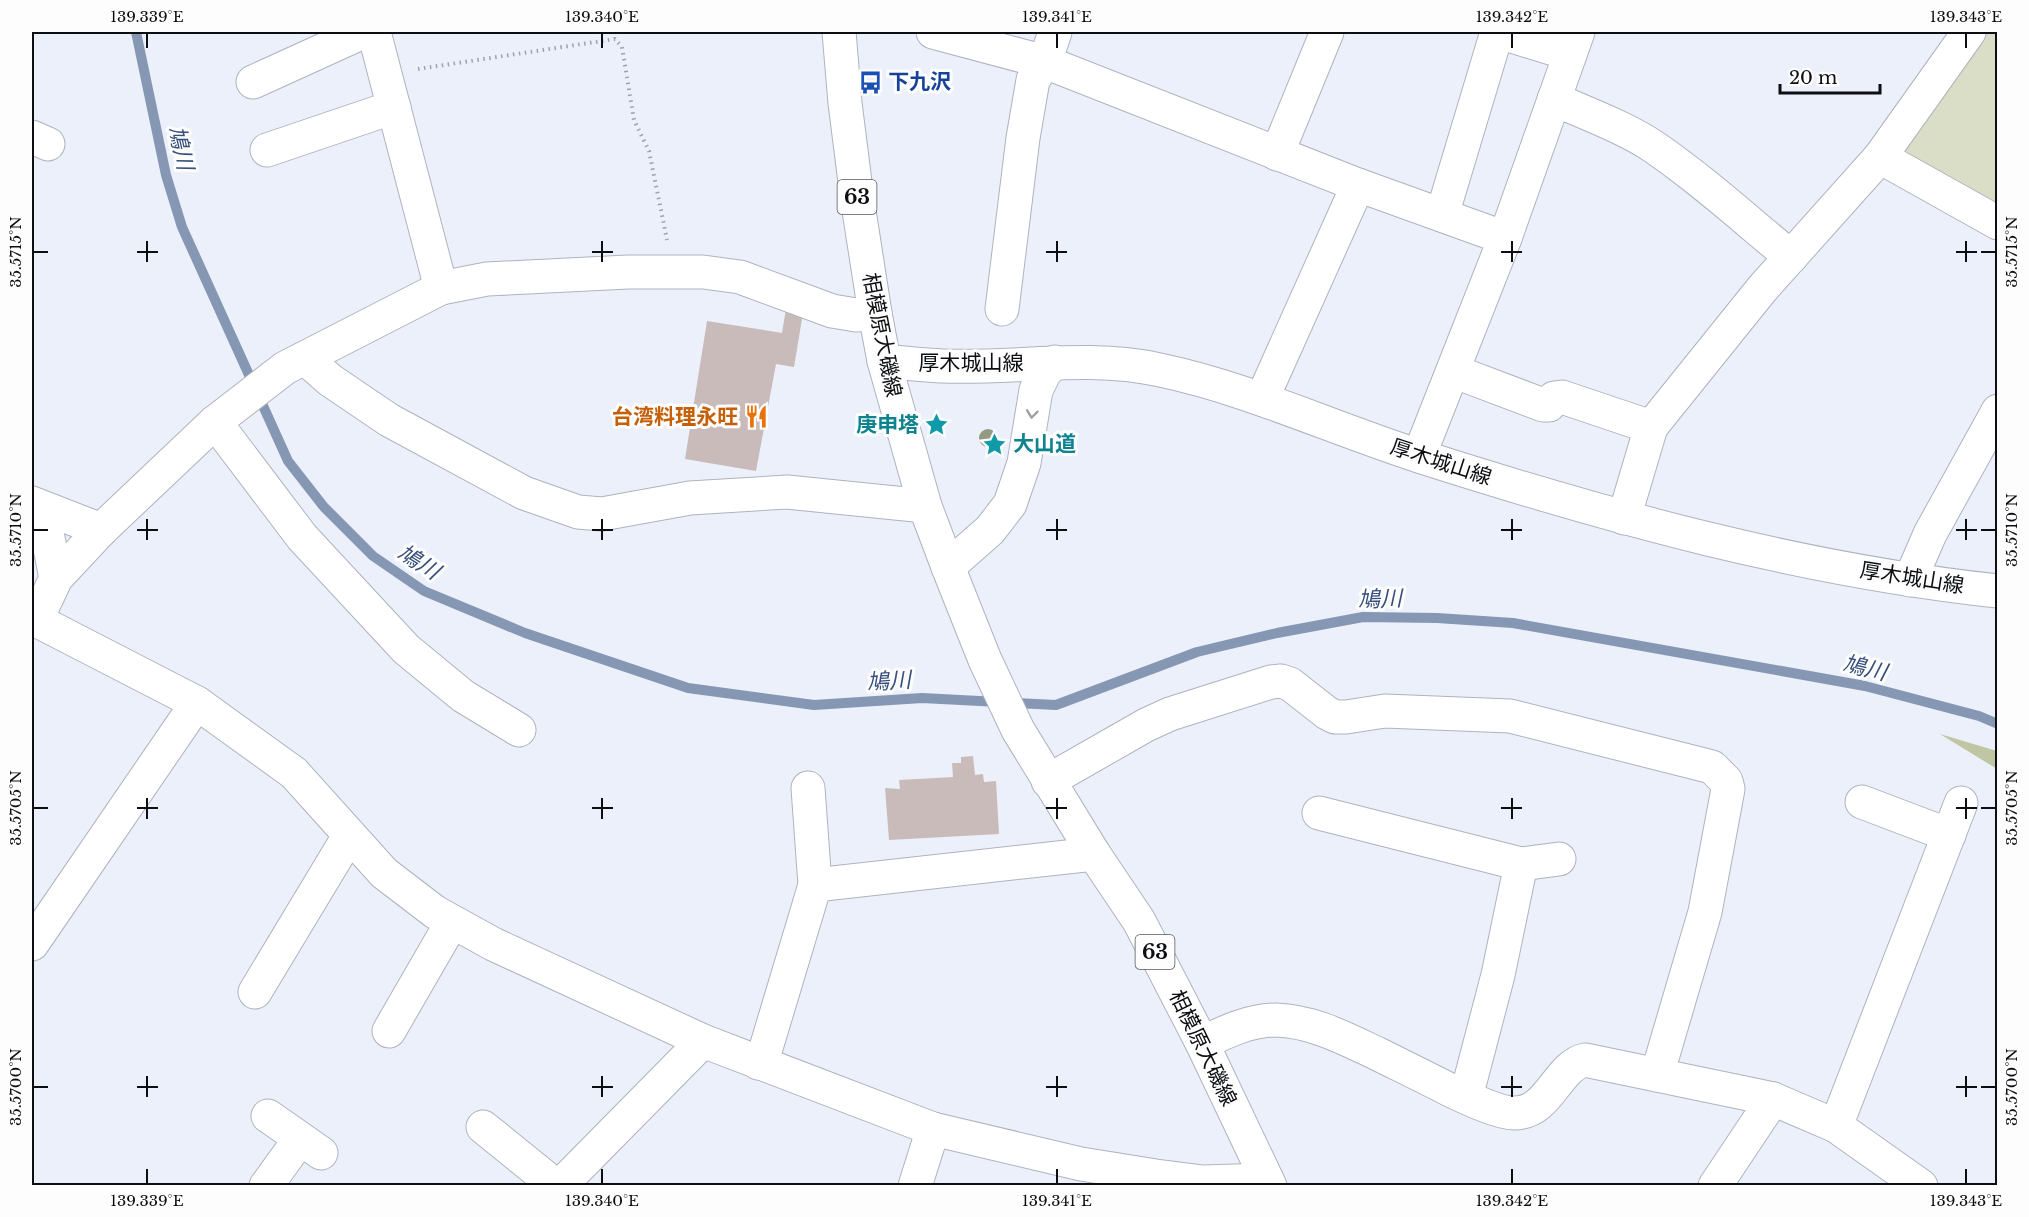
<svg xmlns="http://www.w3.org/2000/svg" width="2029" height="1217" font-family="'Libre Baskerville','Noto Sans JP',serif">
<rect width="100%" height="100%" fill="#ebf0fb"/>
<polygon fill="#dadec6" points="1984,32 1997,32 1997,212 1901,157 1902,146"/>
<polygon fill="#c0c6a4" points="1940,734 1997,751 1997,769"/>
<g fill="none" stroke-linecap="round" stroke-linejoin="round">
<polyline stroke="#8697b4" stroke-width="10" points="136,32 166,175 182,227 288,461 324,507 373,556 424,591 525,633 688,688 814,705 922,698 1056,705 1197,652 1277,633 1363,617 1437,618 1513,623 1865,686 1979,716 1998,724"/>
</g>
<g fill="#c9bbb9">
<polygon points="786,309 803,313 794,367 776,364 756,471 685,459 707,321 782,333"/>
<polygon points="973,756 975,775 983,774 984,782 996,781 999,834 889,840 885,788 900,789 899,780 953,777 952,763 961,763 961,757"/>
</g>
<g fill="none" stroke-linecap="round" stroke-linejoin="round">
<defs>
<g id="minor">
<polyline points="374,32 441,288"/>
<polyline points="933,32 1045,62 1358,185 1505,238"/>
<polyline points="1499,32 1570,54"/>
<polyline points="253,82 363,32"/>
<path d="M1554,99c33,15 70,28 100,48 48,33 92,73 137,110"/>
<polyline points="32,137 48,144"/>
<polyline points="267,150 394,107"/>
<polyline points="1277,154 1327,32"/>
<polyline points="1880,157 1998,223"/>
<polyline points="1442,215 1497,32"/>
<polyline points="1002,309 1023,138 1033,80 1045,62 1055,32"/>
<polyline points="305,358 330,380 389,420 524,493 578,512 602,514 690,498 787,492 925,506"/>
<polyline points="1453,371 1543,405 1549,405 1554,398 1562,397 1651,427"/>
<polyline points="1262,399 1358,185"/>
<polyline points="215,422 302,537 406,649 463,696 519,730"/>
<polyline points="1419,456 1505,238 1578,32"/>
<polyline points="32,503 101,530"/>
<polyline points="42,508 56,578"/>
<polyline points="1624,518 1651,427 1762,289 1880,157 1969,32"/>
<polyline points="948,567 990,530 1010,504 1024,463 1036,390 1045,372 1055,362"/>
<polyline points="1910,580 1930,534 1998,411"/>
<polyline points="32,618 197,703 294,773 384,873 435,912 493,944 703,1041 933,1129 1081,1164 1156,1176 1203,1182 1267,1180"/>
<polyline points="36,621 56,578 101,530 215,422 285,368 441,288 487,279 628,272 703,272 740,277 832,311 856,315 875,313"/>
<polyline points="1048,781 1146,725 1170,714 1271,682 1281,681 1290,684 1327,713 1335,717 1346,717 1385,711 1510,716 1712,767 1726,781 1728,789 1705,912 1657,1075"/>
<polyline points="808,788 815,885"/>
<polyline points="1862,802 1949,835"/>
<polyline points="1319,813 1521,864 1559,859"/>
<polyline points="32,944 197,703"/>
<polyline points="255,992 349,836"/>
<polyline points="389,1031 452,922"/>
<path d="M1202,1043c23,-11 48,-23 74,-23 36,1 68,18 100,33 24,12 49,24 74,37 15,7 48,23 64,23 36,0 43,-47 71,-53l188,39 63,27 85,60"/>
<polyline points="758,1063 766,1048 815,885 1094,854"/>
<polyline points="1466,1097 1498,975 1521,864"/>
<polyline points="268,1116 321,1153"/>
<polyline points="1836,1126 1961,803"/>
<polyline points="483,1127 556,1186"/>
<polyline points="266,1186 300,1139"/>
<polyline points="560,1186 703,1041"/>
<polyline points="915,1186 933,1129"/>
<polyline points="1715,1186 1773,1099"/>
</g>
<g id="major">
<polyline points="839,32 845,103 857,198 875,313 884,361 925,506 948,567 985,660 1018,730 1094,854 1139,921 1202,1043 1270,1186"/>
<path d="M884,361c19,2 39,4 58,5 73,3 145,-12 218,4 90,19 174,59 262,87 188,60 379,113 576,134"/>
</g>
</defs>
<use href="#minor" stroke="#aeb3be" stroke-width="35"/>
<use href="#major" stroke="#aeb3be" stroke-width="35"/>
<polyline stroke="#9ea2aa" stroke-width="4" stroke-dasharray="1.5 4.5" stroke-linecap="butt" points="418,69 615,39 622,47 634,120 649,151 667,240"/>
<use href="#minor" stroke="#fff" stroke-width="33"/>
<use href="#major" stroke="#fff" stroke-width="33"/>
</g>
<circle fill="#949a81" cx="988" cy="438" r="9"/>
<defs><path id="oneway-chevron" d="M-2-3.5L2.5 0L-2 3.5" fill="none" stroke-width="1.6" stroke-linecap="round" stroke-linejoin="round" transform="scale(1.5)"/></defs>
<use stroke="#9e9fa0" href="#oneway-chevron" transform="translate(1032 414) rotate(97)"/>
<path fill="none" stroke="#0c0e11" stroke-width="2" d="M147,33v15M602,33v15M1057,33v15M1512,33v15M1966,33v15M147,241v21M602,241v21M1057,241v21M1512,241v21M1966,241v21M33,252h15M137,252h21M592,252h21M1046,252h21M1501,252h21M1956,252h21M1981,252h15M147,519v21M602,519v21M1057,519v21M1512,519v21M1966,519v21M33,530h15M137,530h21M592,530h21M1046,530h21M1501,530h21M1956,530h21M1981,530h15M147,798v21M602,798v21M1057,798v21M1512,798v21M1966,798v21M33,808h15M137,808h21M592,808h21M1046,808h21M1501,808h21M1956,808h21M1981,808h15M147,1076v21M602,1076v21M1057,1076v21M1512,1076v21M1966,1076v21M33,1087h15M137,1087h21M592,1087h21M1046,1087h21M1501,1087h21M1956,1087h21M1981,1087h15M147,1169v15M602,1169v15M1057,1169v15M1512,1169v15M1966,1169v15"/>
<defs>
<symbol id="bus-bare" viewBox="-9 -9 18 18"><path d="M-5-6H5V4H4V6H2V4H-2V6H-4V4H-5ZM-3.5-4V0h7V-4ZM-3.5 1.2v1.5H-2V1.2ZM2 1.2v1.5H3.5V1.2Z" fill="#1a4fb4" stroke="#fdfdfd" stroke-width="2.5" paint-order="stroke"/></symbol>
<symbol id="restaurant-bare" viewBox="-9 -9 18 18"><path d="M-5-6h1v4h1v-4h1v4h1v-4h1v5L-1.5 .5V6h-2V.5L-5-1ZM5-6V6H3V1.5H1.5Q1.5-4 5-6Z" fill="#e8710a" stroke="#fdfdfd" stroke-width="2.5" paint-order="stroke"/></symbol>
<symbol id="sight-bare" viewBox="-9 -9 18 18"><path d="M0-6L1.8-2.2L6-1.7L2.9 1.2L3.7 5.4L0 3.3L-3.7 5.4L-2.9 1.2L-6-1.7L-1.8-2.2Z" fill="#0f9aa8" stroke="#fdfdfd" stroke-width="2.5" paint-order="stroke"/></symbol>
</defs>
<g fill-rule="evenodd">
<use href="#bus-bare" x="854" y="66" width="33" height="33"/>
<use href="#restaurant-bare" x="740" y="400" width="33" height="33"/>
<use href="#sight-bare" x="920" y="408" width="33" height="33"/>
<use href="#sight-bare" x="978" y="428" width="33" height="33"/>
</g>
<g text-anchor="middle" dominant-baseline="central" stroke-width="6" stroke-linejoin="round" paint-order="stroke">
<g fill="#fdfdfd" stroke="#545658" stroke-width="1.5">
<rect x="837.5" y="180" width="39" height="34" rx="4.5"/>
<rect x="1135.5" y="935" width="39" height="34" rx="4.5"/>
</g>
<g font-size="20" font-weight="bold" fill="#0c0e11">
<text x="857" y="197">63</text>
<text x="1155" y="952">63</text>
</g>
<g font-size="21" font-weight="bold" fill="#164399" stroke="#fdfdfd" text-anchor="start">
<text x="888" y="82">下九沢</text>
</g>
<g font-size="21" fill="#0c0e11" stroke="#fdfdfd">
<text transform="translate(882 335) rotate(79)">相模原大磯線</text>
<text x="971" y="363">厚木城山線</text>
<text transform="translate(1441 462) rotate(18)">厚木城山線</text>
<text transform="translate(1912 578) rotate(9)">厚木城山線</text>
<text transform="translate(1203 1048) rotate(64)">相模原大磯線</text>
</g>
<g font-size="21" font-weight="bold" fill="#c56008" stroke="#fdfdfd" text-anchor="end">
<text x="738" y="417">台湾料理永旺</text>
</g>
<g font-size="21" font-weight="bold" fill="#0d838f" stroke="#fdfdfd" text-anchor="end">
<text x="919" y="425">庚申塔</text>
<text x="1013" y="444" text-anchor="start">大山道</text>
</g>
<g font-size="22" font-style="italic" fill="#374f7a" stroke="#fdfdfd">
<text transform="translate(181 148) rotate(77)">鳩川</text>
<text transform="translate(419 562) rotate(32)">鳩川</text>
<text transform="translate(1380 599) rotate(-2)">鳩川</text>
<text transform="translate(1865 668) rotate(13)">鳩川</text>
<text transform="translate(889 681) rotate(-4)">鳩川</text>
</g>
</g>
<rect width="2029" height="1217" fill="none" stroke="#fdfdfd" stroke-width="66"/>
<path d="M1780 84v9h100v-9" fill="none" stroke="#0c0e11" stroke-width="3"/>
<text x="1789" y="84" font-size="18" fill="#0c0e11" stroke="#fdfdfd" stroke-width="4.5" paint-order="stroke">20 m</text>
<rect x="33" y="33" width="1963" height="1151" fill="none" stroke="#0c0e11" stroke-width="2"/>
<g font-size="15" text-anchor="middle" fill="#0c0e11">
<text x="147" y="22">139.339°E</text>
<text x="602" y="22">139.340°E</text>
<text x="1057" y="22">139.341°E</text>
<text x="1512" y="22">139.342°E</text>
<text x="1966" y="22">139.343°E</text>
<text transform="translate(16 252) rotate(-90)" y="5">35.5715°N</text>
<text transform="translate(2012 252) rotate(-90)" y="5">35.5715°N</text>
<text transform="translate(16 530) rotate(-90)" y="5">35.5710°N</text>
<text transform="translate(2012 530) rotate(-90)" y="5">35.5710°N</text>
<text transform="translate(16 808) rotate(-90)" y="5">35.5705°N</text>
<text transform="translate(2012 808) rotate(-90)" y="5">35.5705°N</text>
<text transform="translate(16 1087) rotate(-90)" y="5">35.5700°N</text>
<text transform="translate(2012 1087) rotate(-90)" y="5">35.5700°N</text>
<text x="147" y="1206">139.339°E</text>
<text x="602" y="1206">139.340°E</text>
<text x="1057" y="1206">139.341°E</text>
<text x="1512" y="1206">139.342°E</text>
<text x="1966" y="1206">139.343°E</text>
</g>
</svg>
